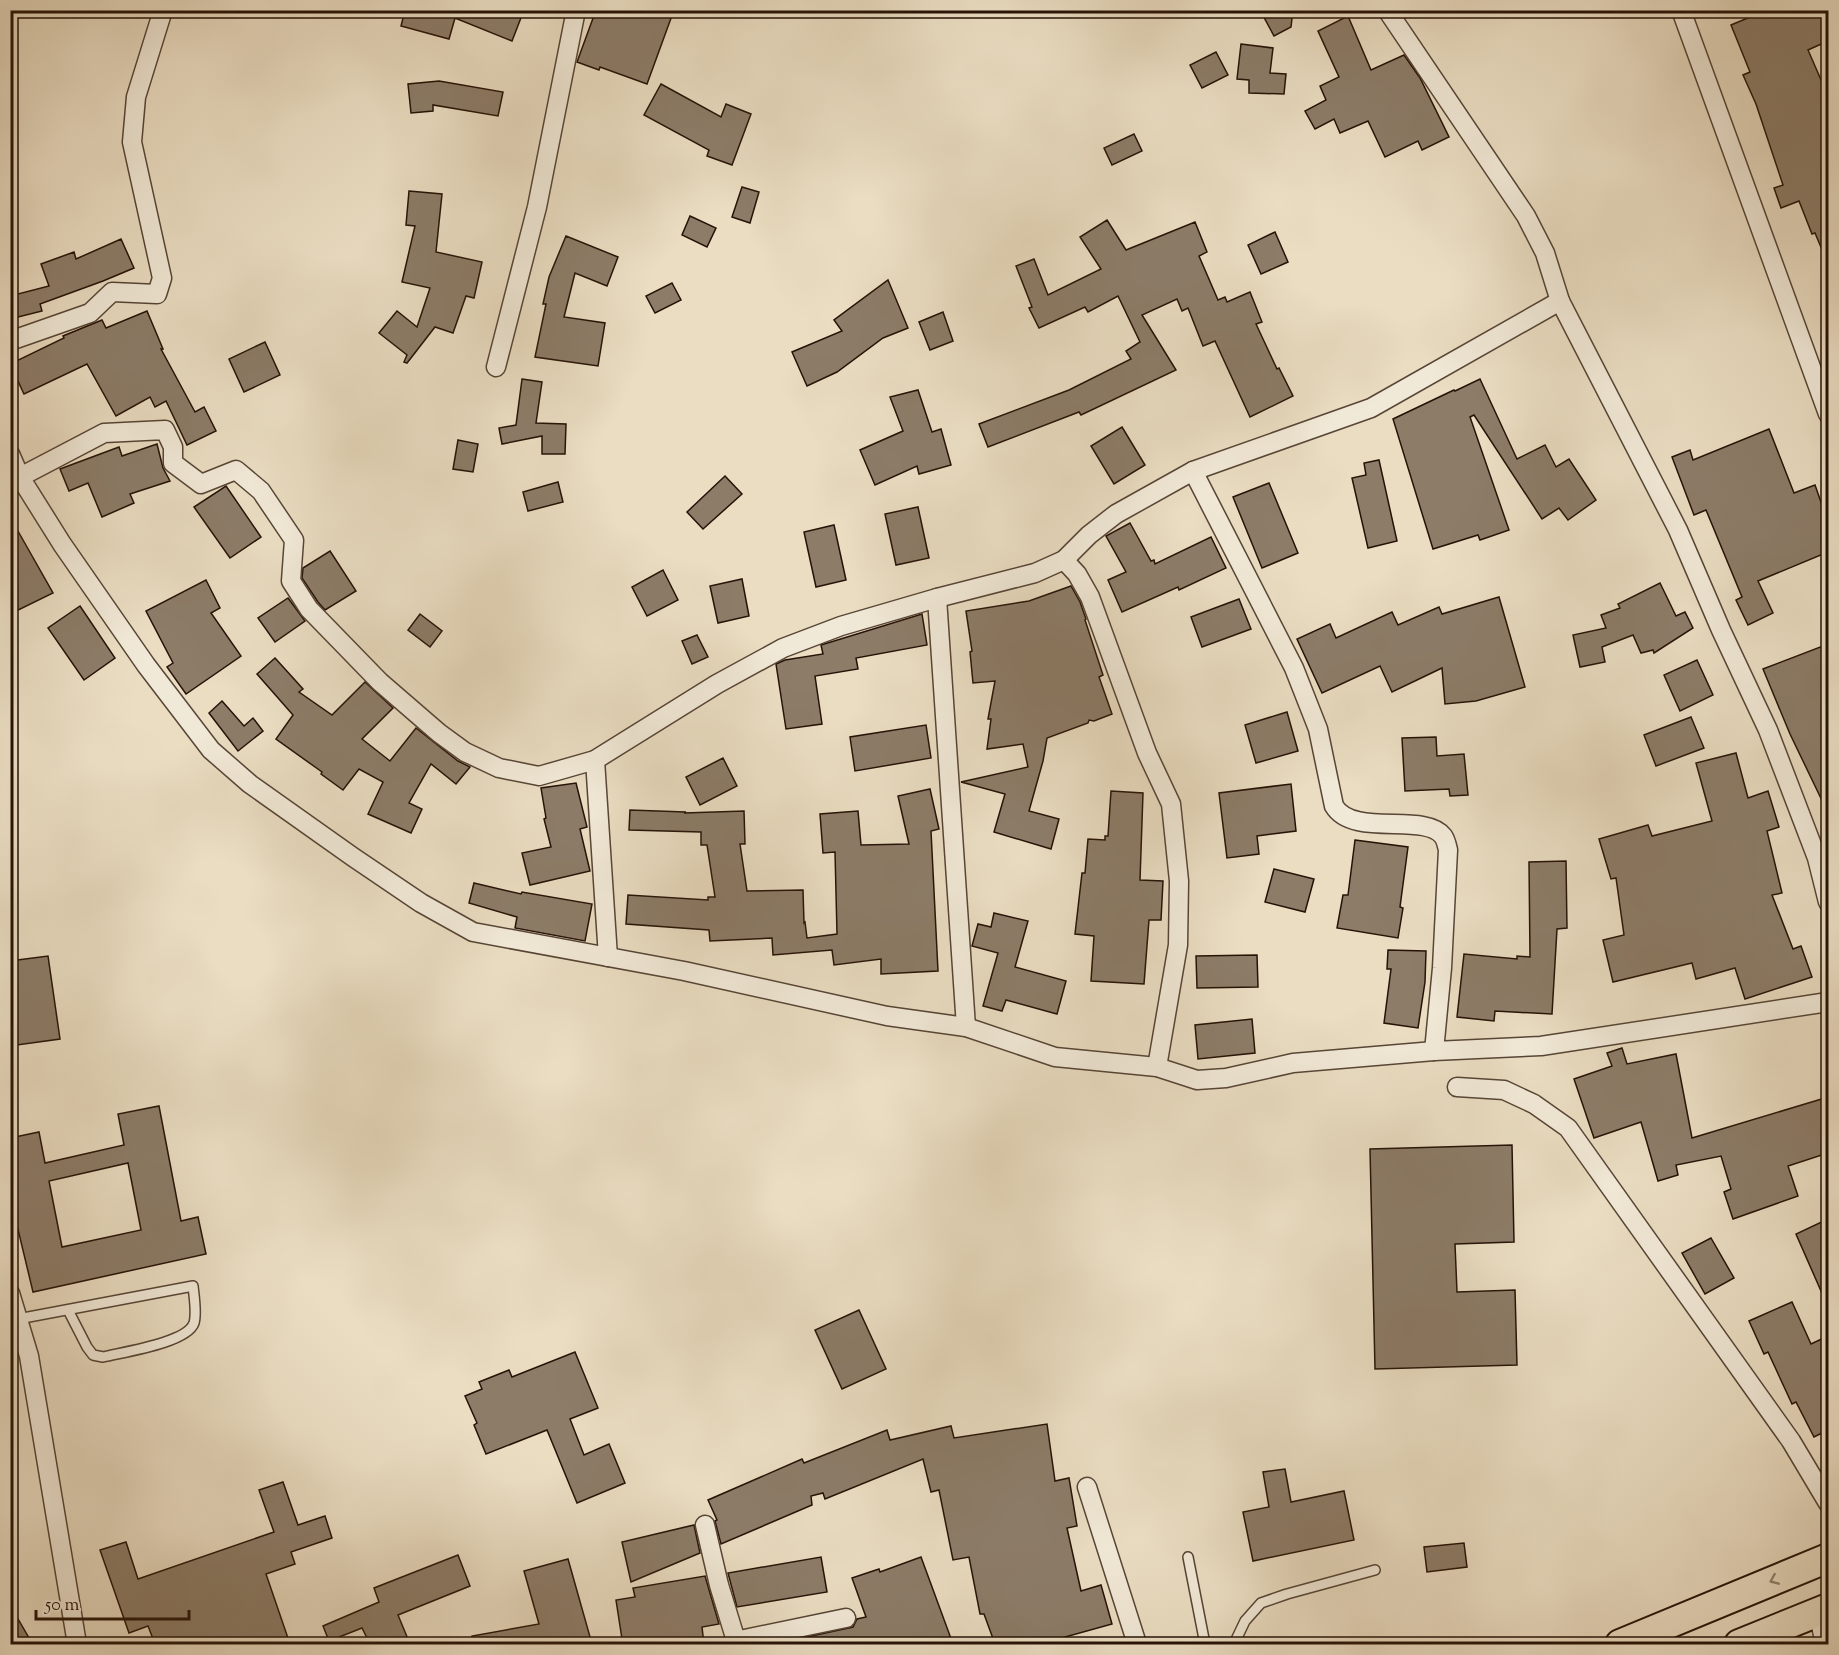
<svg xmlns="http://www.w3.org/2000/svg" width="1839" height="1655" font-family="'Sorts Mill Goudy',serif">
<rect width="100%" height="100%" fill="#eaddc2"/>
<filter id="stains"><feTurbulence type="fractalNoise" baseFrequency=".00333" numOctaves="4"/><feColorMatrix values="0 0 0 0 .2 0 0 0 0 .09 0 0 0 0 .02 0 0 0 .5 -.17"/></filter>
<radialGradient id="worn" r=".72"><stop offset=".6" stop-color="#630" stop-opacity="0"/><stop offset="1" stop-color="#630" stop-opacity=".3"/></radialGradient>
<g fill="#8c7c68" stroke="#261207" stroke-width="1.5" fill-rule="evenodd">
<polygon points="405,10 524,10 512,41 455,18 449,39 401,26"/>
<polygon points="596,10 674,10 647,84 600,67 599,70 577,62"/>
<polygon points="1260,10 1293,10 1291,27 1274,36"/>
<polygon points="1767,10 1825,10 1828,19 1828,41 1808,50 1828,96 1828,264 1815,233 1812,234 1799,201 1781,208 1774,188 1783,185 1756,104 1743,75 1750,72 1731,25"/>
<polygon points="1348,16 1371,70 1404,55 1420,78 1449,137 1422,150 1418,141 1385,157 1368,121 1340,133 1334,119 1315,129 1305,111 1326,100 1320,86 1339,77 1318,31"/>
<polygon points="1241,44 1273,48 1270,73 1286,74 1284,94 1249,93 1249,80 1237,79"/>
<polygon points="1216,52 1228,75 1202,88 1190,65"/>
<polygon points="439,81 503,92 498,116 433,105 433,111 411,113 408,84"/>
<polygon points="661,84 721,117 726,104 751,114 732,165 707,156 709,150 644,115"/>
<polygon points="1134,134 1142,151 1112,165 1104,148"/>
<polygon points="742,187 759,192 750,223 732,217"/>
<polygon points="409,191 442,194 436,252 482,262 474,298 466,296 453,333 435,327 407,363 404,362 407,355 379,333 397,311 417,327 430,288 402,282 415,226 406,225"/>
<polygon points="690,216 716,228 707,247 682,235"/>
<polygon points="1107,220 1126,250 1195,222 1207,252 1199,256 1218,300 1225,297 1227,302 1250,292 1262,322 1256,324 1277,369 1279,368 1293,396 1250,417 1215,341 1203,346 1188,308 1182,311 1177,299 1142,315 1176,370 1081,415 1079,412 988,447 979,424 1069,390 1131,359 1126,351 1140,342 1118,296 1088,312 1085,307 1039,328 1029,308 1032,307 1016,266 1034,259 1048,295 1101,269 1080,237"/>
<polygon points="1275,232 1288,262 1261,274 1248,245"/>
<polygon points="566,236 618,257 607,286 575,273 564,317 605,323 598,366 535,357 546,304 543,304 549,277"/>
<polygon points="121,239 134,268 103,281 40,304 42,311 10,319 10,296 49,286 41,264 74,252 76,259"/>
<polygon points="888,280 908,328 883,338 837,372 807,386 792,352 842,331 834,320"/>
<polygon points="672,283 681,300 655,313 646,296"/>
<polygon points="147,311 163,349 161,349 195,412 204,407 216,431 187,445 166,401 155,407 150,397 116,416 87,364 24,394 10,364 64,338 63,336 102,320 106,328"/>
<polygon points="943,312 953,341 930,350 919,322"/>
<polygon points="265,342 280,375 244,392 229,359"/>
<polygon points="522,379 542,382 536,423 566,424 565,454 542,454 542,436 502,444 499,428 516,425"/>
<polygon points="1480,379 1517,459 1545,445 1556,467 1569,459 1596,500 1568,520 1559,508 1542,519 1474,415 1470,417 1509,530 1480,540 1478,535 1433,549 1393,419 1454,390 1455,391"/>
<polygon points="918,390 932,432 941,429 951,465 919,474 917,466 875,485 860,450 903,431 890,397"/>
<polygon points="1122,427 1145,465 1114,484 1091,446"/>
<polygon points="1769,429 1794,493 1815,485 1828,522 1828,552 1758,581 1773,613 1748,625 1736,600 1742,597 1706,510 1694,515 1672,457 1690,450 1693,460"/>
<polygon points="458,440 478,444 473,472 453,469"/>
<polygon points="157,444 163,468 170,481 130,494 134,503 102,517 88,483 69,491 60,469 119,447 122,456"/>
<polygon points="1379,460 1397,541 1368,548 1352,478 1366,475 1364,463"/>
<polygon points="725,476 742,494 703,529 687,512"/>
<polygon points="558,482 563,502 528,511 523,492"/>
<polygon points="1269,483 1298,553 1262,568 1233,497"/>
<polygon points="226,486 261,537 230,558 194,507"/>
<polygon points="918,507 929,558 896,565 885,514"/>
<polygon points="10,517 53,593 10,614"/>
<polygon points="1130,523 1151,561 1154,560 1155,564 1211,537 1226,568 1179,590 1178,587 1122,612 1108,580 1126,572 1106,536"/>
<polygon points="834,525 846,580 816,587 804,532"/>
<polygon points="330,551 356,591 325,610 318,602 302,578 303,568"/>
<polygon points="663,570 678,600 647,616 632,587"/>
<polygon points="742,579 749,616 718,623 710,586"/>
<polygon points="206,580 220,608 211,613 241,656 186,694 167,667 173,663 146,611"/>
<polygon points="1660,583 1676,616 1685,612 1693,628 1654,653 1653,650 1641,653 1633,635 1602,647 1605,662 1580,667 1573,635 1606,628 1601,615 1620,608 1618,604"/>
<polygon points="1071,586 1080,602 1086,619 1085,620 1103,675 1099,677 1112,714 1094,721 1089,720 1088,723 1047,738 1043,761 1029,811 1059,819 1051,849 994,832 1005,794 961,782 1028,767 1023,744 987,749 991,719 988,719 995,681 973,683 970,652 972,651 966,611 1029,601"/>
<polygon points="1499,597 1525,687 1476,701 1445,704 1442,668 1392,692 1380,666 1322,693 1297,639 1330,624 1336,638 1392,612 1398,625 1439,607 1442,614"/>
<polygon points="288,598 305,621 275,642 258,618"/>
<polygon points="1239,599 1251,629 1202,647 1191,617"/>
<polygon points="80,606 115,658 84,680 48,628"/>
<polygon points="420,614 442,631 430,647 408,630"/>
<polygon points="922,614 927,645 856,658 858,669 815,676 822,724 786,729 776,664 785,660 823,654 821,645"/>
<polygon points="697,635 708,657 692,664 682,641"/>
<polygon points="1828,644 1828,813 1790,734 1763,669"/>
<polygon points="275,658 303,689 299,692 332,715 365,682 393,708 362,739 390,761 416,728 458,761 470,767 456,784 431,764 409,803 422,809 411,833 368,814 383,782 359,769 343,790 321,774 322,772 276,739 293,715 257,674"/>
<polygon points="1697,660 1713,695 1680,711 1664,675"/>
<polygon points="222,701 244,726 253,718 263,731 238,751 209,713"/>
<polygon points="1287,712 1298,751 1256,763 1245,725"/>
<polygon points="1691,717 1704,748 1656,766 1644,735"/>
<polygon points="926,725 931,758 855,771 850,737"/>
<polygon points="1436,737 1437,756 1464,754 1468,795 1450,796 1449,789 1405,791 1402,738"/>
<polygon points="1736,753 1748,798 1768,791 1779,827 1767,831 1782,893 1772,895 1793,949 1801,946 1812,977 1745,999 1735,968 1696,979 1692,963 1613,982 1603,940 1624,935 1616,878 1611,879 1599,839 1648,825 1652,836 1712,821 1696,763"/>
<polygon points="723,758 737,786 700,805 686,777"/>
<polygon points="576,783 587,827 580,829 590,871 530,885 522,853 551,847 544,819 546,818 541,788"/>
<polygon points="1291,784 1296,831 1257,836 1259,854 1227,858 1219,793"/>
<polygon points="930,789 939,829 931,831 938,971 881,974 881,959 834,965 832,950 773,955 772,938 710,941 709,930 626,924 628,895 708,900 708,897 715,897 707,845 701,845 701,832 629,830 630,810 686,812 684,813 744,811 745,844 740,844 747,891 803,890 804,923 805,922 807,938 837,934 835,852 823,853 820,814 858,811 861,845 909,844 898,796"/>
<polygon points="1111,791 1143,793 1140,880 1163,881 1161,920 1149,920 1144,984 1091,981 1094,936 1075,934 1082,873 1085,873 1088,839 1105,840 1105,836 1108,836"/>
<polygon points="1355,840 1408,847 1400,907 1403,908 1398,938 1337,928 1343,895 1348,895"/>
<polygon points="1566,861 1567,928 1557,929 1552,1014 1495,1011 1494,1021 1457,1017 1464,954 1517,959 1517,956 1530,957 1529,862"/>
<polygon points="1274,869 1314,879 1305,912 1265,902"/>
<polygon points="474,883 521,894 522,892 592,904 585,941 515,928 517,917 469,903"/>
<polygon points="994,913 1028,921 1015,967 1066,981 1057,1014 1006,1000 1002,1011 983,1006 998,953 972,946 978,924 991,927"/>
<polygon points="1388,950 1426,951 1425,982 1418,1028 1384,1023 1391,969 1387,969"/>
<polygon points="1257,955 1258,987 1197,988 1196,956"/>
<polygon points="48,956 60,1039 10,1046 10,961"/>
<polygon points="1252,1019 1255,1053 1198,1059 1195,1025"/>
<polygon points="1622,1048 1627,1064 1676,1054 1692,1138 1825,1098 1828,1109 1828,1153 1788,1166 1798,1196 1733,1219 1724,1192 1731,1189 1721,1156 1676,1165 1678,1175 1658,1181 1641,1122 1594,1138 1574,1079 1612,1066 1607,1053"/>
<path d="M159,1106l22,115 17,-4 8,37 -173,38 -23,-96v-58l29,-6 6,31 79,-18 -6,-31zM128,1163l13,67 -79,17 -13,-66z"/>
<polygon points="1512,1145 1514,1242 1455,1244 1457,1292 1515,1290 1517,1365 1375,1369 1370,1149"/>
<polygon points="1828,1219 1828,1307 1796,1234"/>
<polygon points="1711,1238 1734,1278 1705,1294 1682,1253"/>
<polygon points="1792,1302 1811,1344 1828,1336 1828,1430 1814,1437 1796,1402 1792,1404 1768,1352 1764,1354 1749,1321"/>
<polygon points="859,1310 886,1369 842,1389 815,1330"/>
<polygon points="575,1352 598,1408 570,1419 584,1455 609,1444 625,1483 577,1503 547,1430 486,1454 474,1425 477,1423 465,1396 482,1389 479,1382 509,1370 512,1377"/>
<polygon points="1047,1424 1055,1481 1069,1478 1077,1526 1067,1528 1081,1591 1101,1585 1112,1624 1040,1644 995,1644 984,1614 980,1614 969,1557 953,1560 939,1490 931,1492 923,1459 825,1499 823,1493 811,1496 812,1505 721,1544 715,1521 717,1520 708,1500 802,1459 804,1463 887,1430 890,1440 951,1426 954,1438"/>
<polygon points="1285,1469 1291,1502 1344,1491 1354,1540 1253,1561 1243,1512 1269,1507 1263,1472"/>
<polygon points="283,1482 298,1525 325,1516 332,1538 291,1552 295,1564 266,1574 290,1644 155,1644 148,1626 129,1633 100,1550 126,1542 138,1579 274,1532 259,1490"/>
<polygon points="694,1525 700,1553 631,1582 622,1542"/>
<polygon points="1464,1543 1467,1567 1427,1572 1424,1547"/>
<polygon points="458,1555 470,1586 398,1615 410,1644 370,1644 362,1628 329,1641 323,1626 379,1602 374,1588"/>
<polygon points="821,1557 827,1592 737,1607 728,1573"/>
<polygon points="921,1557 953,1644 774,1644 853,1627 857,1619 866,1617 852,1578 879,1569 880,1572"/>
<polygon points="568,1559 592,1644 473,1644 472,1636 539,1624 524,1571"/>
<polygon points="705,1576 719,1624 702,1627 704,1644 631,1644 631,1638 622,1639 616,1600 635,1597 633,1588"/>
<polygon points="10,1605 29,1638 18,1644 10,1644"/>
</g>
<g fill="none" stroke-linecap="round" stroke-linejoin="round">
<defs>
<g id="service">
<path d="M18,1319l175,-33c1,10 4,27 1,37 -7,20 -71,29 -91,34l-10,-2 -6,-8 -19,-37"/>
<polyline points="1188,1557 1205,1644"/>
<polyline points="1234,1644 1245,1621 1261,1603 1287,1594 1375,1570"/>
</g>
<g id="minor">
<polyline points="1387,10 1526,216 1545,253 1560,301 1678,530 1721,630 1768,730 1817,858 1828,902"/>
<polyline points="1681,10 1828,414"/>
<polyline points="10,341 90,313 112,292 157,294 162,278 132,142 136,97 163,10"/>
<polyline points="496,367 537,207 576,10"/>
<polyline points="10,454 20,477 62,544 146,665 211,750 250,784 353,857 421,903 473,932 684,971 887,1016 966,1027 1055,1057 1157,1067 1197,1080 1226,1078 1293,1063 1434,1051 1541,1046 1828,1002"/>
<path d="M1193,471l101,197 24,61 16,77c19,32 91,6 109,30 3,4 4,10 5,14l-6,118 -8,83"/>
<polyline points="20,477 104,433 165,430 173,447 173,463 201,484 236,470 261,491 294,540 291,581 309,609 380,682 439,733 465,752 499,768 539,776 595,760 717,684 783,648 841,626 937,598 1035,573 1064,560 1089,535 1116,514 1193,471 1371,408 1560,301"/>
<polyline points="1064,560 1077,574 1090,597 1147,753 1171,804 1179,881 1178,945 1157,1067"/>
<polyline points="937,598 966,1027"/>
<polyline points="595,760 608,957"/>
<polyline points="1457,1087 1504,1090 1534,1104 1568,1128 1791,1441 1828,1503"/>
<polyline points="10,1293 29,1356 77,1644"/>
<polyline points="1087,1487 1137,1644"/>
<polyline points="705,1525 719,1585 737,1644"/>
<polyline points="1818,1612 1825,1644"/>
<polyline points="735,1641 846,1618"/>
</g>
<g id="primary">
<polyline points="1620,1644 1828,1558"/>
<polyline points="1739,1644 1828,1608"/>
</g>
</defs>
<use href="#service" stroke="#574536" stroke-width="12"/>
<use href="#minor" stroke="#574536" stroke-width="21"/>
<use href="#primary" stroke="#261207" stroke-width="32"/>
<use href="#service" stroke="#f1e9d7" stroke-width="9"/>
<use href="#minor" stroke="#f1e9d7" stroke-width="18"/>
<use href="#primary" stroke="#eaddc2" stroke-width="28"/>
</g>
<defs><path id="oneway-chevron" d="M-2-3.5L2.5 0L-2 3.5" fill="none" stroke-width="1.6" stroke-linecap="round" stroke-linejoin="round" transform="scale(1.5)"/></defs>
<use stroke="#92826e" href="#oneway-chevron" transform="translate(1774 1580) rotate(157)"/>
<rect width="1839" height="1655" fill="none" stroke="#eaddc2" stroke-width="36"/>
<rect x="12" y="12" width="1815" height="1631" fill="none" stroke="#261207" stroke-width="3"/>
<rect x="18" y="18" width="1803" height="1619" fill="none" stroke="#261207" stroke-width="1.5"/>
<path d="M36 1610v9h153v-9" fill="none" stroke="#261207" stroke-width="3"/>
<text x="45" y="1610" font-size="18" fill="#261207" stroke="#f1e9d7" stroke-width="4.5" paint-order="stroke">50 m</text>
<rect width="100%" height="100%" filter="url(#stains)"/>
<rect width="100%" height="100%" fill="url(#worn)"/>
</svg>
